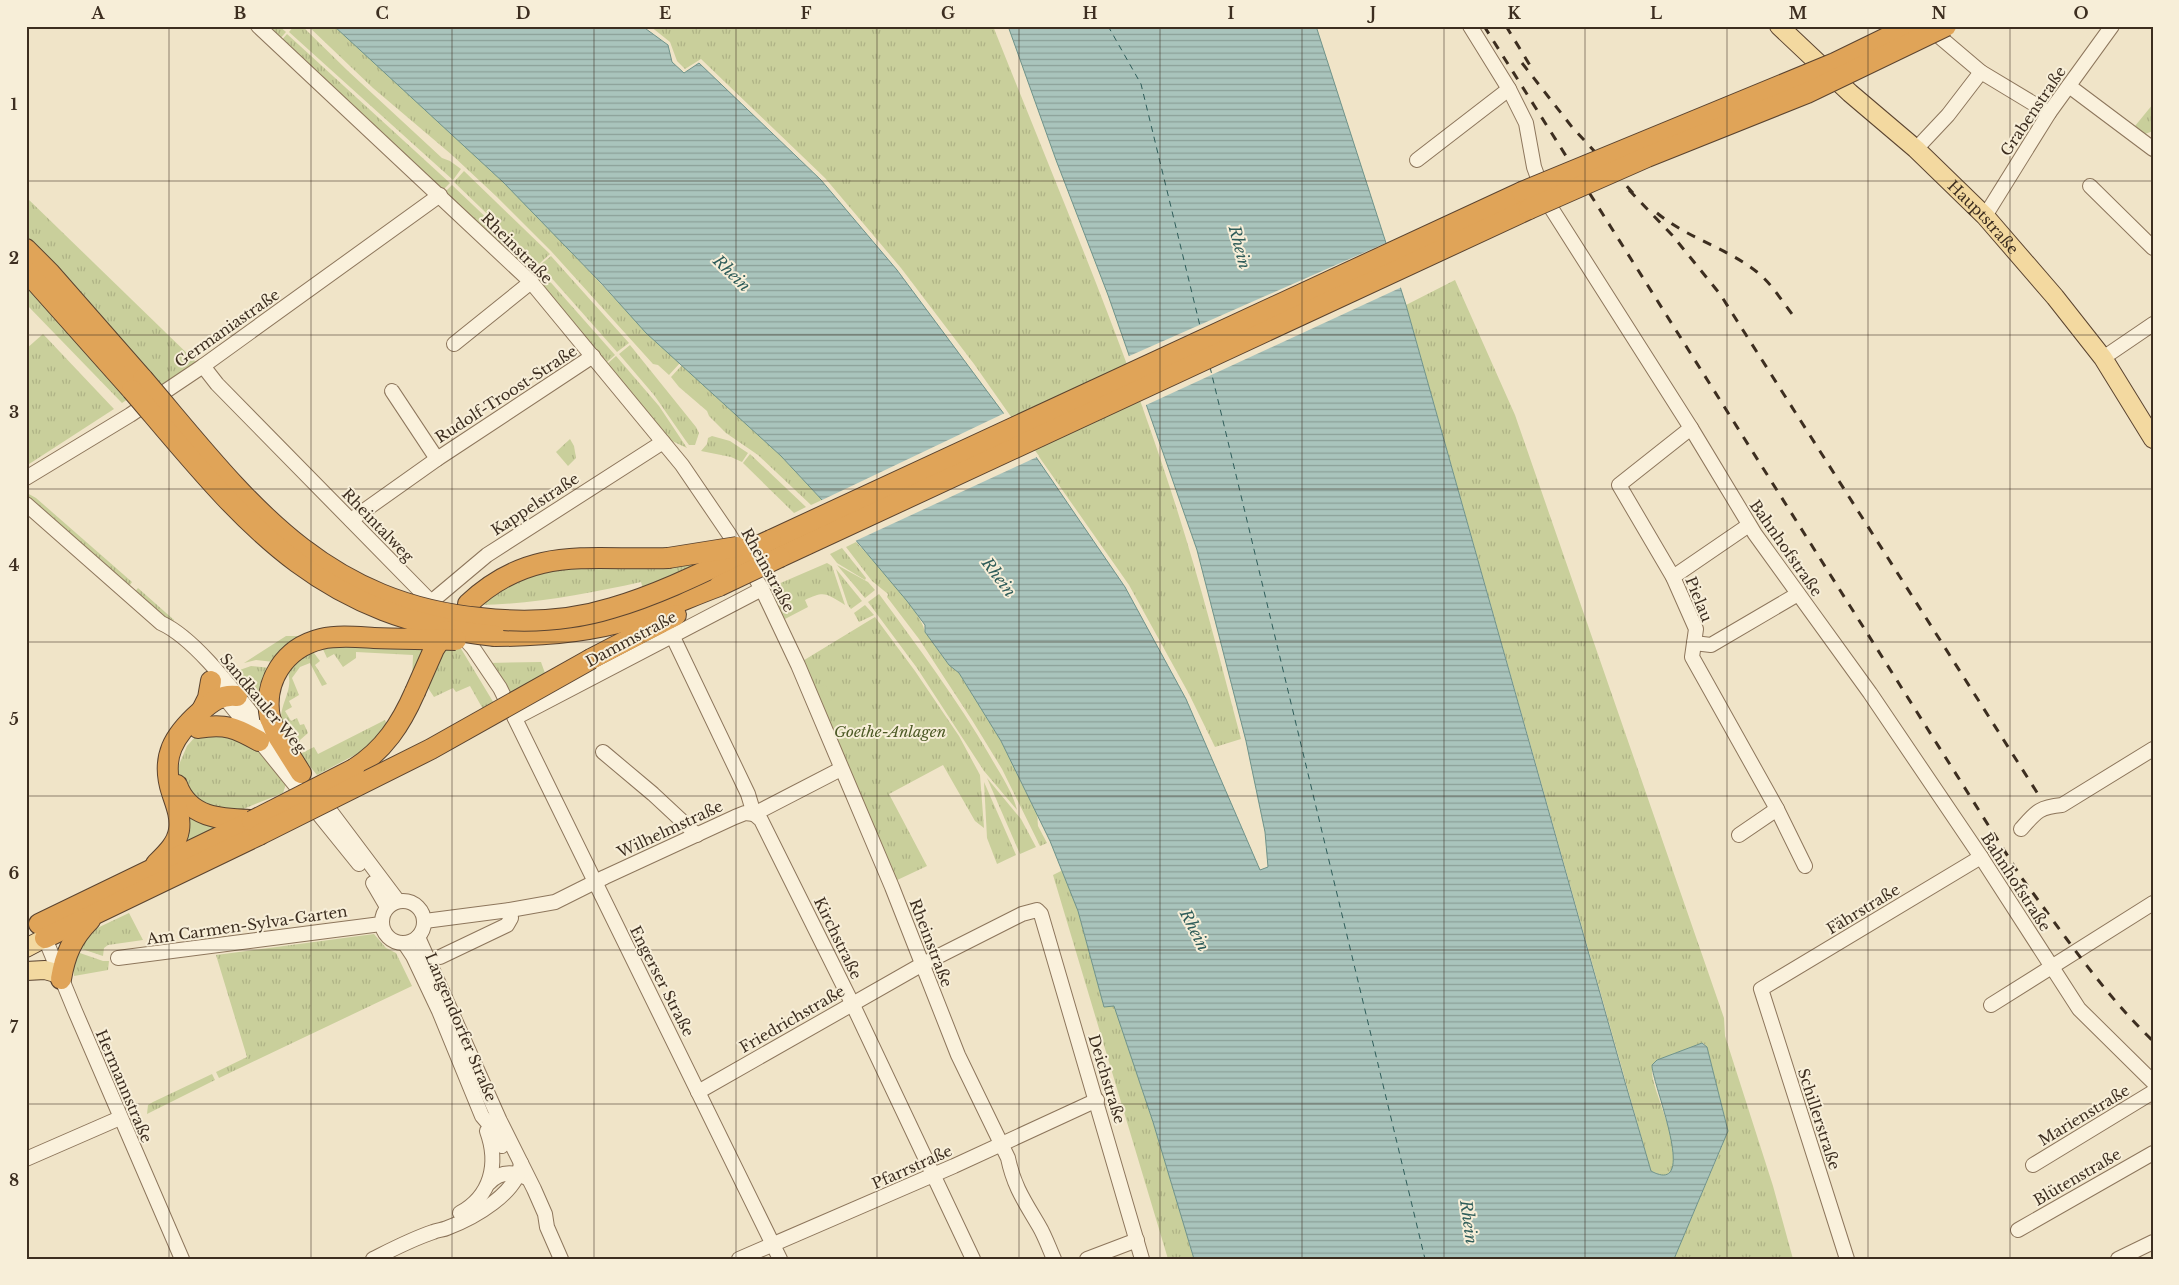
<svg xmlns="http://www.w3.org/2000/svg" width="2179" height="1285" font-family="'Libre Baskerville',serif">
<defs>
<pattern id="grass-tufts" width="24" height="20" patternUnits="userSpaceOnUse" patternTransform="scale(1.25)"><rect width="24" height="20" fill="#c9cf9b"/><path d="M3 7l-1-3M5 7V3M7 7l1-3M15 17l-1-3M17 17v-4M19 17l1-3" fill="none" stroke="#aeb285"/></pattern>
<pattern id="water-rules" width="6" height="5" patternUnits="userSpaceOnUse" patternTransform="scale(1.25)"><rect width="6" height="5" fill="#a9c4bc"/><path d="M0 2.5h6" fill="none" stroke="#8ba098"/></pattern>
</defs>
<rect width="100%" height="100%" fill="#f0e4c8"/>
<g fill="url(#grass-tufts)">
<polygon points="264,26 279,26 286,32 279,40"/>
<polygon points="294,26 302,26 348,71 442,158 450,161 461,169 453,180 289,32"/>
<path d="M308,26h26c72,64 144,129 211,198 45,47 87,96 135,139l-11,12 -11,-10 -5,-1 -102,-113 -54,-54 -45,-42 -79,-67z"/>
<path d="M650,26h343c61,154 127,307 178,465 27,82 48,165 70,248l-26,8 -26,-53 -60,-109 -155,-221 -73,-96 -76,-90 -124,-119 -16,10 -8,-8 -7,-19z"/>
<polygon points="287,34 450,183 442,191 280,42"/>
<polygon points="2153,104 2153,131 2145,134 2135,126"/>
<polygon points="464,171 550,254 539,264 454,182"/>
<polygon points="452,185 537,266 528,274 444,193"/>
<polygon points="26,197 196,362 157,388 26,243"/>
<polygon points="551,256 629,343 617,352 540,265"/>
<polygon points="538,268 615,355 606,363 530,276"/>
<path d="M1455,280l60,135 209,603 1,18 48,150 20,73h-119l49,-115 4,-18 -20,-79 -4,-4 -46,17c-2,3 -4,8 -5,11 -1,20 41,96 12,105l-13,-5 -245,-866z"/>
<polygon points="26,281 128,399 122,403 26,304"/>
<polygon points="43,334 114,409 26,466 26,349"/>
<polygon points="630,345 696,427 699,433 695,445 689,445 686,441 654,395 619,354"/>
<polygon points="616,356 659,406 687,448 672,441 607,364"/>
<polygon points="682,365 781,456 822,500 811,505 758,455 726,433 709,416 707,411 679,387 671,377"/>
<polygon points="712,436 730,441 748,453 742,462 731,457 701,451 707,444 708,438"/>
<polygon points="570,439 574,446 576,458 568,466 556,452"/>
<polygon points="750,454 806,507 794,513 743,463"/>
<polygon points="27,493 36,498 132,582 128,588 28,500"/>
<path d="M856,542c15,16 67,71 69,90l24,33 10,8 42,68 36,73 1,12 9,17 -7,3 -38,-77 -30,-49 -53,-81 -32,-42 1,-3 -16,-13 -26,-34z"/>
<polygon points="842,548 866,578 865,580 837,563 830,554"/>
<path d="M707,562l-64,27 -2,-7c-55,12 -106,22 -162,23 19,-19 59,-37 86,-39 45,-5 96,-3 142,-4z"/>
<path d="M827,563l5,3 13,39c-18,-11 -20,-15 -40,-5l3,7 -23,12 -16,-31z"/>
<polygon points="837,565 868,582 875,590 865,598"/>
<polygon points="836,569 862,601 851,609 848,605"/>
<polygon points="138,588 174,620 170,624 134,593"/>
<path d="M879,594c39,53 78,105 111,162 9,16 23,36 27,54l-33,-39 -67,-103 -49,-66z"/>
<polygon points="865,605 874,615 859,622 854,613"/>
<polygon points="875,617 915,671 959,736 980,775 984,828 975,821 943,765 889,794 927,866 893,882 801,662"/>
<polygon points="286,636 297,636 303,639 274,662 256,660 244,663"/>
<polygon points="321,645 428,646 412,682 413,655 356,652 356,658 343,667 334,654 327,658"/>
<polygon points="444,647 460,647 495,705 484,711 470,686 456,692 453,688 434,697 426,685"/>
<path d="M311,649l9,12 -5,4 12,19 -5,2 -12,-23 -10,4 -8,11 7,17 -10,6 3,6 -7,4 6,10 6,-3 3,7 4,-1 4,9 -8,7v7l-4,2c-6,-9 -14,-18 -15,-28 -1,-19 14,-32 6,-51z"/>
<polygon points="541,662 546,676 509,696 487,663"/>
<polygon points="251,666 271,668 268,728 228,675 230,671 234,672"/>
<polygon points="385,720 388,727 368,748 317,775 300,754 314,747 318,754"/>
<polygon points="218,729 255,747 287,781 283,793 238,811 198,806 178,778 178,767 187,746 195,737"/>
<polygon points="987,778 1021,819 1036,847 1020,854"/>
<polygon points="984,782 1016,855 997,864 987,838"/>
<polygon points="185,816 230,822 176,849"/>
<polygon points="1063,870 1078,911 1104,1007 1114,1005 1153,1122 1194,1259 1168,1259 1053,875"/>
<polygon points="129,913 143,940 108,945 104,948 103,956 73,946 93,930"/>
<polygon points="374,934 386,948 396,953 412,986 219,1078 216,1072 247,1057 216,955"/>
<polygon points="77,952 103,961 109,961 108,970 74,976 73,964"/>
<polygon points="212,1074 215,1080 147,1114 148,1105 153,1102"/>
</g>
<polygon fill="#c9cf9b" points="825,684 833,699 826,703 818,688"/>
<path fill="url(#water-rules)" stroke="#6f938a" d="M334,26h308l26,19 4,17 12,11 15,-10 122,117 76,90 139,187 89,130 61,112 74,171 8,-3 -3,-35 -19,-91 -49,-191 -89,-255 -52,-135 -48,-134h308l90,279 219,777 26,89c50,27 0,-90 1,-106l5,-5 45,-17 5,4 21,84 -54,128h-480l-41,-137 -39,-116 -10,1 -26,-96 -28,-70 -49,-100 -42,-68 -10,-8 -24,-33v-7l-18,-24 -85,-101 -41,-44 -135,-123 -45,-50 -98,-101z"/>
<g fill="#f0e4c8">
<polygon points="1388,242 1402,287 1144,406 1127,357"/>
<polygon points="1007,412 1039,456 853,542 820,501"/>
</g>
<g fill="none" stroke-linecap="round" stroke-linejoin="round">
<g stroke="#2f5d5a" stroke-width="1" stroke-dasharray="6 5" stroke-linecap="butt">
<polyline points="1108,26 1141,84 1201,330"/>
<polyline points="1210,367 1425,1259"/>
</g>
<defs>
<g id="minor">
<path d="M258,26l273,256 151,183 47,69 33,55 36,76 94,222 66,168 50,103c6,29 17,44 31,68 6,10 10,22 15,33"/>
<polyline points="1470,26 1509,89 1526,123 1534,167 1546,200 1691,428 1755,534 1870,693 1981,857 2079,1009 2153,1082"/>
<polyline points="1928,27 1981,72 2049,113"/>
<polyline points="2069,86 2153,149"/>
<polyline points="1916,149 1948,115 1981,72"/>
<polyline points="1417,160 1509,89"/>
<polyline points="2090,186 2153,248"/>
<polyline points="1985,216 2049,113 2112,26"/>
<polyline points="454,344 531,282"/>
<polyline points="2103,358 2153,324"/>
<polyline points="203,366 217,384 440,611"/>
<polyline points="392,391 437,459"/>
<polyline points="1691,428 1619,485 1673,577 1696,629 1692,657 1777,809 1805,866"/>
<polyline points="26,478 130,415 203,366 440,195"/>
<path d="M26,504l135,119c40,18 86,87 116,122"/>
<polyline points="351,520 437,459 593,356"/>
<polyline points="1673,577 1749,525"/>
<polyline points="431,602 487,555 663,442"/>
<polyline points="454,627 473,648 500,688 780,1259"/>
<polyline points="672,635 748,794 754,814 761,820 852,1003 973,1259"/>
<polyline points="1694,643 1711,645 1798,594"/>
<polyline points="220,692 359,864"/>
<polyline points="515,718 762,589"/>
<polyline points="603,752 653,794 697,835"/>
<polyline points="319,796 398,901"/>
<path d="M2021,829c15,-17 18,-22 41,-24l91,-56"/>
<polyline points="1739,835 1777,809"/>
<polyline points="373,883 387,907"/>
<circle cx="403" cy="922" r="21"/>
<polyline points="425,921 510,910 555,902 605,877 735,817 745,813 754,814 841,769"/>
<polyline points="42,931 75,1011 182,1259"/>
<polyline points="418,937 500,1121 534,1189 545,1214 547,1227 561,1259"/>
<polyline points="405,944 413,956 439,1011 482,1116 493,1129 502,1146"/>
<polyline points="440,957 507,925 511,918 510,910"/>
<polyline points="118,958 381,924"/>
<polyline points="1991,1005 2153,903"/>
<polyline points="698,1092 921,965 1022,914 1037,910 1041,914 1142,1259"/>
<polyline points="26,1159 120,1118"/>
<polyline points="2033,1165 2153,1092"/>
<path d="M489,1183c11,-12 24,-12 38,-5"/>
<path d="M460,1213c31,-17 39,-49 27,-82"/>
<polyline points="2018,1230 2153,1153"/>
<path d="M373,1259c20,-10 39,-20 60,-27 4,-2 10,-2 14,-4 27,-10 71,-35 74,-65"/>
<polyline points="739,1259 954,1166 1097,1100"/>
<polyline points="1087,1259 1137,1240"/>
<polyline points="1847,1259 1761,989 1981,857"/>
<polyline points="2118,1259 2153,1242"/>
</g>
<g id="major">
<path id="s1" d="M1779,26l71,67 66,56 69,67 70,81 48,61 50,81"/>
<polyline points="26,948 45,938"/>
<polyline points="26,971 45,970 59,974"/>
</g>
<g id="highway">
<polyline points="26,249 50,273 143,379"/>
<polyline points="26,271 132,390"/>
<polyline points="771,540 1522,192"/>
<polyline points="780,557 1529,209"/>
<path d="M468,604c64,-60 121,-43 200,-46"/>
<path d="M495,636c45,0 90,-3 134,-16 30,-9 60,-23 90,-34"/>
<polyline points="591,659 676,615"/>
<polyline points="202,710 208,698 211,681"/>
<polyline points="270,718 277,735 301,773"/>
<path d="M198,728c27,-5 38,0 61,13"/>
<path d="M354,769c30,-19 47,-45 61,-77"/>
<path d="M177,785c12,33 43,34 73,35"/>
<path d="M156,864c10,-10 21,-20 23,-34 2,-13 -3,-25 -7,-37 -12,-36 2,-58 28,-81 11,-10 21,-18 37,-16"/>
<polyline points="39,924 252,821"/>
<polyline points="45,938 259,835"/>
<path d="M61,979c4,-24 11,-41 29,-59"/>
</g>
</defs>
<use href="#minor" stroke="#8d765c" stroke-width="16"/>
<use href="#major" stroke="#5b4430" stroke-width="20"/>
<use href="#highway" stroke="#5b4430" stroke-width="22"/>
<use href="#minor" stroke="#faf1dc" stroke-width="14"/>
<use href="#major" stroke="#f3d9a0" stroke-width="18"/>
<use href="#highway" stroke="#e0a458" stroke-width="20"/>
<g stroke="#3d2e20" stroke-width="3" stroke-dasharray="9 9" stroke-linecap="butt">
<path d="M1484,26l537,851c42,56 82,116 132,164"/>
<polyline points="1506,26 1531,67"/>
<polyline points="1522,63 1572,127 1634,194"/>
<polyline points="1629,190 1672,235 1720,294 2038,794"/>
<path d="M1657,213c30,25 70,35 100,59 15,12 24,28 35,42"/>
</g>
<defs>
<g id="highway-bridge">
<polyline points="1522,192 1835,63 1911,26"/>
<polyline points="1529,209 1647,157 1807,93 1946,26"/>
<path d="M143,379c99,116 173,223 337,239 43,5 90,3 132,-10 55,-16 107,-44 159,-68"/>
<path d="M132,390c110,129 181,227 363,246"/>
<polyline points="668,558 737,547"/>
<polyline points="719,586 780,557"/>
<polyline points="415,692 434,649 446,631"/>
<path d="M270,718c-7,-36 14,-70 51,-79 17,-4 36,-2 53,-1 27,1 55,1 82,2"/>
<polyline points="252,821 354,769"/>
<polyline points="259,835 431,749 591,659"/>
</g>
</defs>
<use href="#highway-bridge" stroke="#5b4430" stroke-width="22" stroke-linecap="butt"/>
<use href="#highway-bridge" stroke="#e0a458" stroke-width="20"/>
</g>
<path fill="none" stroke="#3d2e20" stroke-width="1" stroke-opacity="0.55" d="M169,26v1233M311,26v1233M452,26v1233M594,26v1233M736,26v1233M877,26v1233M1019,26v1233M1160,26v1233M1302,26v1233M1444,26v1233M1585,26v1233M1727,26v1233M1868,26v1233M2010,26v1233M26,181h2127M26,335h2127M26,489h2127M26,642h2127M26,796h2127M26,950h2127M26,1104h2127"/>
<g text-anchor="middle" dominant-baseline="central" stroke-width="4" stroke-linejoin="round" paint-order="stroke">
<g font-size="15" fill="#3d2e20" stroke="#f7eed8">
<text transform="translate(2033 111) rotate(-56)">Grabenstraße</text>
<text stroke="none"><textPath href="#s1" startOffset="280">Hauptstraße</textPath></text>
<text transform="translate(517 248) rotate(45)">Rheinstraße</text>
<text transform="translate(227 328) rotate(-35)">Germaniastraße</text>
<text transform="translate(506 394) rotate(-33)">Rudolf-Troost-Straße</text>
<text transform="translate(535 504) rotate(-33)">Kappelstraße</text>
<text transform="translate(378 525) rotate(46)">Rheintalweg</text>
<text transform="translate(1786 548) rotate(55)">Bahnhofstraße</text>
<text transform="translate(768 570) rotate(61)">Rheinstraße</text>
<text transform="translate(1699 599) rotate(68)">Pielau</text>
<text transform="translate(631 639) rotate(-28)">Dammstraße</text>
<text transform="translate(263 703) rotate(50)">Sandkauler Weg</text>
<text transform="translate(670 829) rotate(-25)">Wilhelmstraße</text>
<text transform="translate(2016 882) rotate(57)">Bahnhofstraße</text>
<text transform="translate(1863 909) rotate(-31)">Fährstraße</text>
<text transform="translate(247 925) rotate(-8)">Am Carmen-Sylva-Garten</text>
<text transform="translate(838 938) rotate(64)">Kirchstraße</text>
<text transform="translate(931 943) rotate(69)">Rheinstraße</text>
<text transform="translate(662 981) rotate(63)">Engerser Straße</text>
<text transform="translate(792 1019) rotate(-30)">Friedrichstraße</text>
<text transform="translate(461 1027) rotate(67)">Langendorfer Straße</text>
<text transform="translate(1107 1079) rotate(73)">Deichstraße</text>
<text transform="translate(124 1086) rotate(67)">Hermannstraße</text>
<text transform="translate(2084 1115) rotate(-31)">Marienstraße</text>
<text transform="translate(1819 1119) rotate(72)">Schillerstraße</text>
<text transform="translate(912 1167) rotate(-24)">Pfarrstraße</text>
<text transform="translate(2077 1177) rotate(-30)">Blütenstraße</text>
</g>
<g font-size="15" font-style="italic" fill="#4d5a26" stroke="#f7eed8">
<text x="890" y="731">Goethe-Anlagen</text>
</g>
<g font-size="16" font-style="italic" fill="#2f5d5a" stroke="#f7eed8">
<text transform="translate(1240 247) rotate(75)">Rhein</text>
<text transform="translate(732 273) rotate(44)">Rhein</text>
<text transform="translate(999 577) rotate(53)">Rhein</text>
<text transform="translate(1195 930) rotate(63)">Rhein</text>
<text transform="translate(1469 1222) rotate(82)">Rhein</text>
</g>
</g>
<rect width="2179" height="1285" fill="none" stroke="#f7eed8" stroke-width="55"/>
<rect x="28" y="28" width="2124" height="1230" fill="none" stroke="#3d2e20" stroke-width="2"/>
<g font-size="16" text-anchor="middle" font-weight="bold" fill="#3d2e20">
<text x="98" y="19">A</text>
<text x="240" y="19">B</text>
<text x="382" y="19">C</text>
<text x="523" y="19">D</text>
<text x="665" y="19">E</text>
<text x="806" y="19">F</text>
<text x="948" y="19">G</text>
<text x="1090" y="19">H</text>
<text x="1231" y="19">I</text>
<text x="1373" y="19">J</text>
<text x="1514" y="19">K</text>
<text x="1656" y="19">L</text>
<text x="1798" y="19">M</text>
<text x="1939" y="19">N</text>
<text x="2081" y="19">O</text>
<text x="14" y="110">1</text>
<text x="14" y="264">2</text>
<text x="14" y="418">3</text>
<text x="14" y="571">4</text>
<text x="14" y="725">5</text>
<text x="14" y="879">6</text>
<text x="14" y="1033">7</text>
<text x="14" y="1186">8</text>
</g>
</svg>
